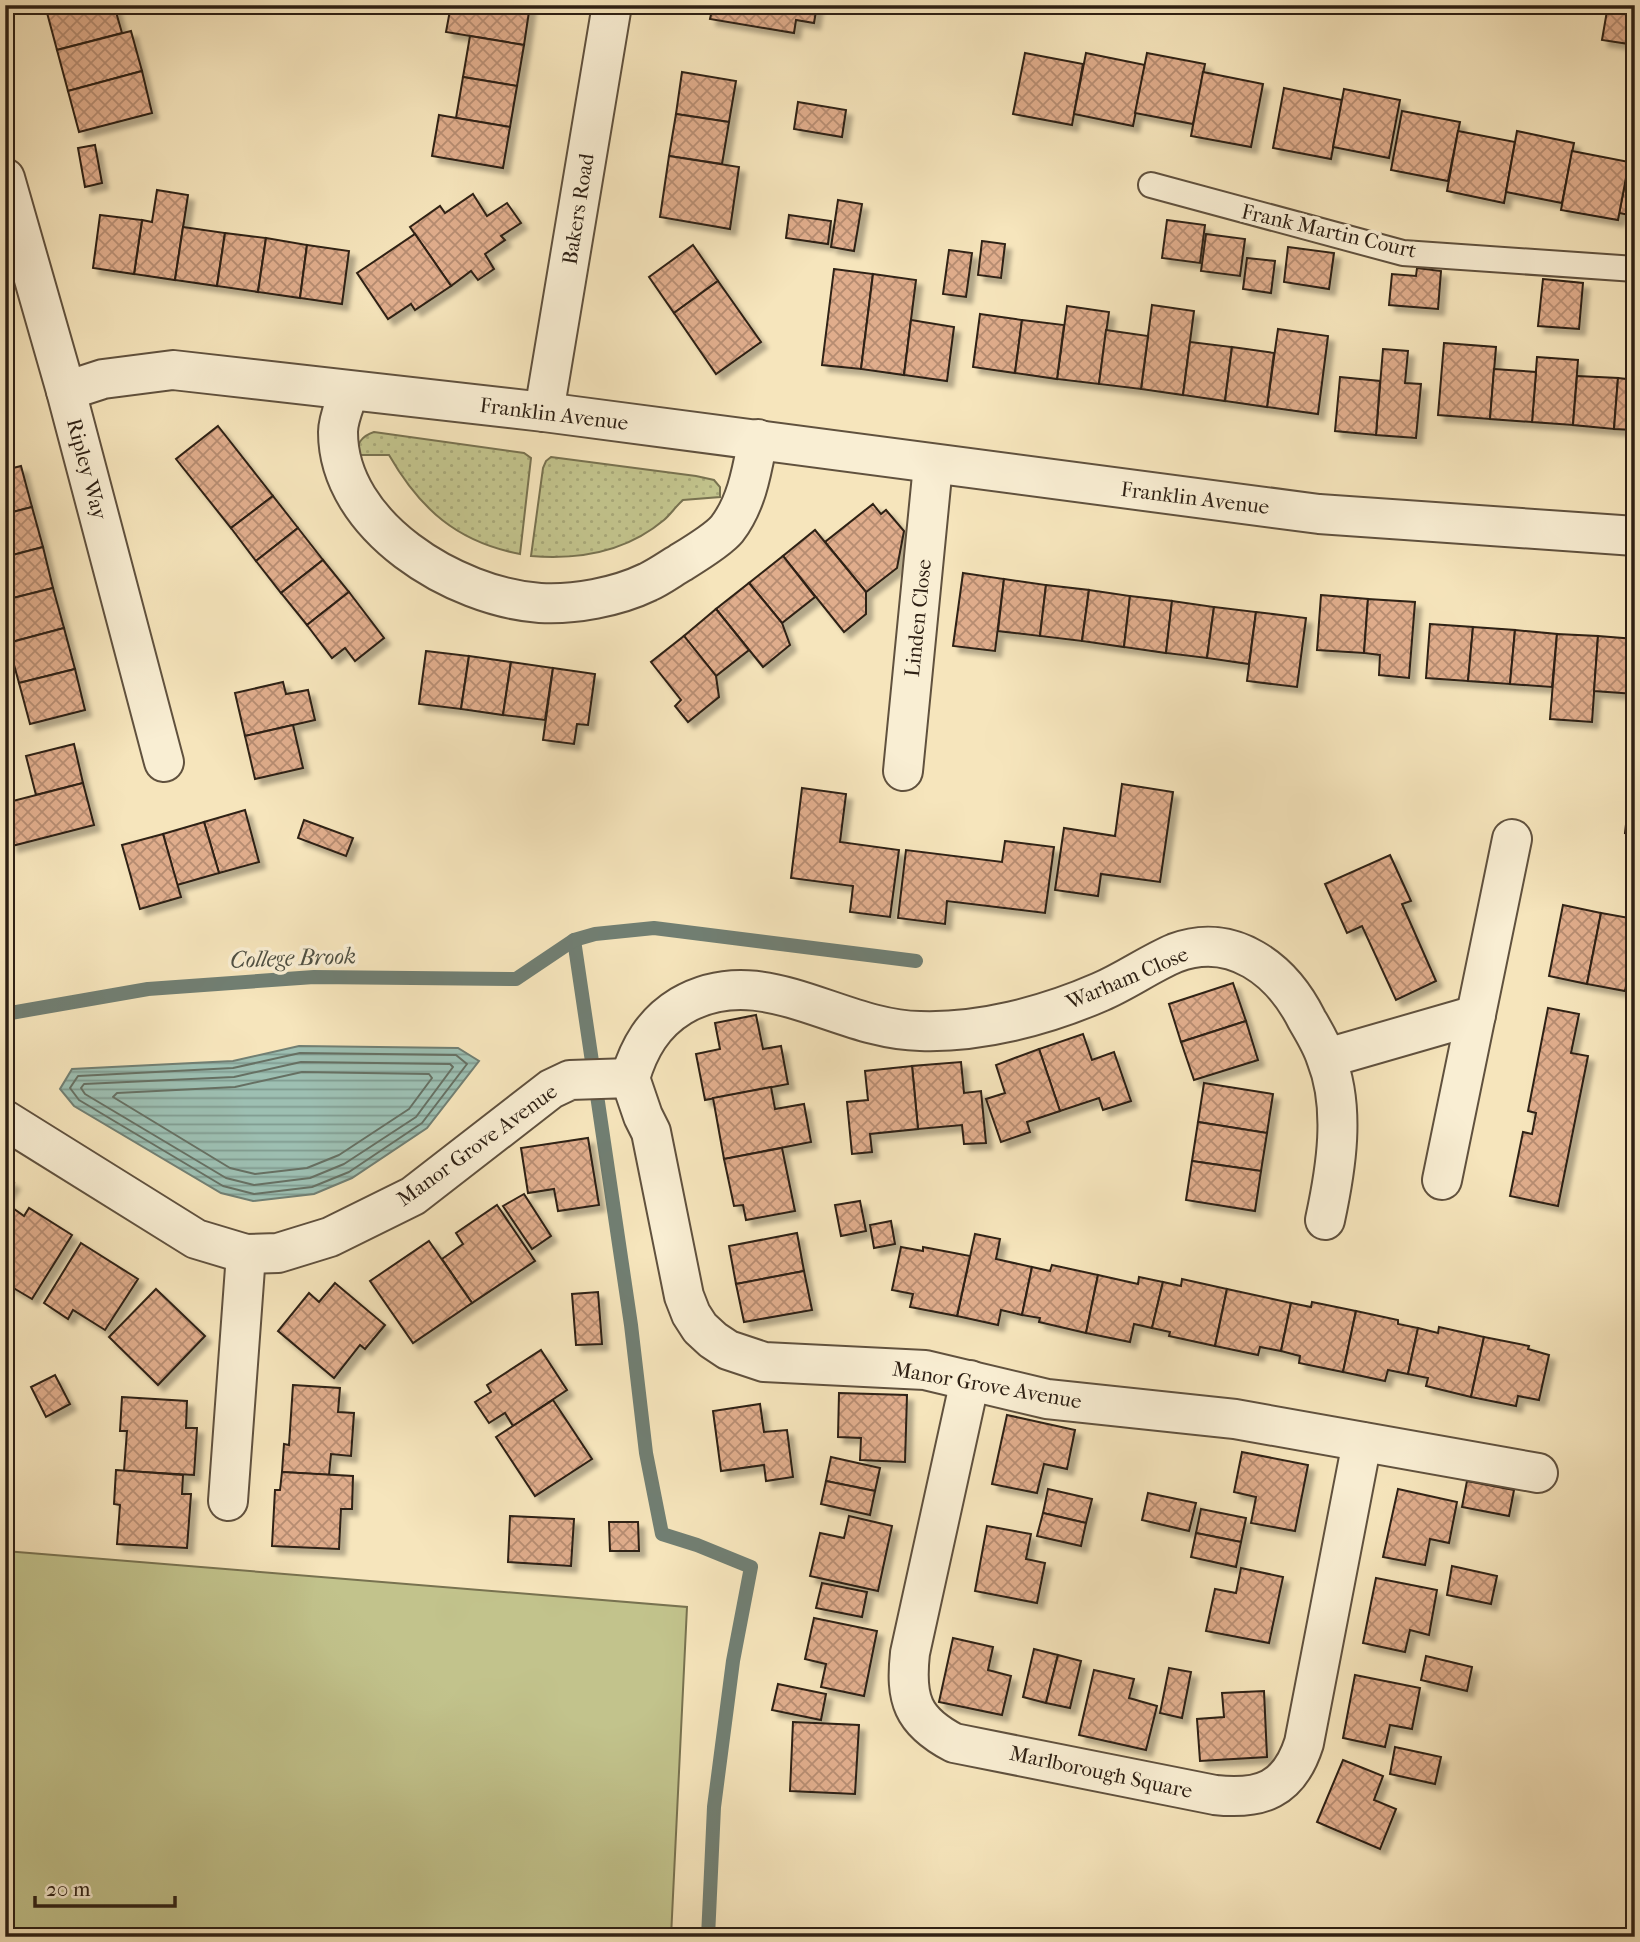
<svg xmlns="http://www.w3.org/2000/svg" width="1640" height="1942" font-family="'IM FELL French Canon',serif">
<defs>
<pattern id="grass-dots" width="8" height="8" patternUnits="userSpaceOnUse" patternTransform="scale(1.75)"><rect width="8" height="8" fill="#c2c38c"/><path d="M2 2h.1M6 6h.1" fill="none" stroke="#a7a778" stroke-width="1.8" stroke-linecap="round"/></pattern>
<pattern id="water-rules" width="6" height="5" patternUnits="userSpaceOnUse" patternTransform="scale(1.75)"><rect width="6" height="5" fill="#9dbfb2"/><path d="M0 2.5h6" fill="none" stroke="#809b90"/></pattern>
<pattern id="building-cross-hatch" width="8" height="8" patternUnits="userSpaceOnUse" patternTransform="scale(1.75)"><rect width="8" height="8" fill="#e0ad8c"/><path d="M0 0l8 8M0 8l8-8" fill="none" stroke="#b68c71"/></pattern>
<filter id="shadow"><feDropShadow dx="6" dy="6" stdDeviation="2" flood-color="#0004"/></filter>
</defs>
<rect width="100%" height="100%" fill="#f6e5bc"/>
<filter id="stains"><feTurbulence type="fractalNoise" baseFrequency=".00286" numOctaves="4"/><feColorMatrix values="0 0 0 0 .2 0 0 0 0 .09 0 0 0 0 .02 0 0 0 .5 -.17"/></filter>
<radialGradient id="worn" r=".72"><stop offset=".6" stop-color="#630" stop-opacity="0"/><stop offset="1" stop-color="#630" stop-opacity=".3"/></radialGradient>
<g fill="url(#grass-dots)" stroke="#787250" stroke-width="2">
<path d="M374,432l150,21 7,5 -11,96c-63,-12 -100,-45 -131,-99h-33c1,-12 6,-19 18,-23z"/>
<path d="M551,457l145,19 18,4 6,7v10l-37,3c-7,6 -12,14 -19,20 -38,32 -85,40 -133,36l12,-88 3,-7z"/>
</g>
<polygon fill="#c2c38c" stroke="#787250" stroke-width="2" points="5,1551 687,1607 671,1937 5,1937"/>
<polygon fill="url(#water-rules)" stroke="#717f73" stroke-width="2" points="299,1046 458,1048 479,1061 427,1128 352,1178 314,1194 253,1201 221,1193 74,1106 60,1089 72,1069 233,1061"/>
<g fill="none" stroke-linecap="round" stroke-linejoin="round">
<g stroke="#667063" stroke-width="2">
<polygon points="300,1053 456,1055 467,1064 422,1123 349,1172 312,1187 254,1194 223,1186 79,1100 70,1088 78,1076 233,1068"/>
<polygon points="301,1062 450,1064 453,1067 416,1117 344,1164 310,1178 254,1185 226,1178 85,1094 81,1088 84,1084 234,1077"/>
<polygon points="302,1072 429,1074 432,1078 409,1109 339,1155 307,1168 255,1174 230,1168 113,1097 117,1093 235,1087"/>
</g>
<g stroke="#717f73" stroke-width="14">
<polyline points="574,940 631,1325 646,1453 662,1534 697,1545 751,1567 733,1661 714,1807 708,1937"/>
<polyline points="5,1014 148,989 314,977 516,979 574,940 595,934 654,928 916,961"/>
</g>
</g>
<g fill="url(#building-cross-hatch)" stroke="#2e2014" stroke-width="2" filter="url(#shadow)">
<polygon points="61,5 114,5 122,33 57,50 46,9"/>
<polygon points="451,5 530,5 524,45 446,32"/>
<polygon points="710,5 817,5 814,23 796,20 794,33 710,19 713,6"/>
<polygon points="1608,5 1635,5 1629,44 1602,40"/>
<polygon points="131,31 142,71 68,91 57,50"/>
<polygon points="470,36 524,45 517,86 463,77"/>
<polygon points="1025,53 1083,64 1072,125 1013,114"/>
<polygon points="1086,53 1145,65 1133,126 1074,114"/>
<polygon points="1147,53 1205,64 1193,124 1135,113"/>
<polygon points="142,71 152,113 79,132 68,91"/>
<polygon points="682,72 736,81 729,122 676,114"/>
<polygon points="1203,72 1263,84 1251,147 1191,136"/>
<polygon points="463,77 517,86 510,127 456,118"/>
<polygon points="1284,88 1342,100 1331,159 1273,148"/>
<polygon points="1344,89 1400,100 1389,158 1333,147"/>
<polygon points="798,102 846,110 842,137 794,129"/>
<polygon points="1402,111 1460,122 1448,181 1391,170"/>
<polygon points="676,114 729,122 722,164 669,156"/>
<polygon points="439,115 510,127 503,168 432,156"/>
<polygon points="1458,131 1515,142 1504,203 1447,191"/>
<polygon points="1517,131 1574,143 1562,203 1506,192"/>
<polygon points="95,145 102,183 85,187 78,148"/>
<polygon points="1632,149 1635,149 1635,216 1619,213"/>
<polygon points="1572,151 1629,162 1618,220 1561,210"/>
<polygon points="669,156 739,167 730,229 660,217"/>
<polygon points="157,190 188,195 175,280 134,274 142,220 152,222"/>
<polygon points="473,194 487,216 507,203 521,223 501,236 505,240 485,254 494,269 478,280 471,271 451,286 410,227 440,206 445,213"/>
<polygon points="838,200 862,204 854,251 831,247"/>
<polygon points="100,215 142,220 134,274 93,268"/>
<polygon points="789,215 831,221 828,244 786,238"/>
<polygon points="1167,220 1205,225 1200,263 1162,258"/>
<polygon points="183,227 225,233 217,286 175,280"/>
<polygon points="225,233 266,238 258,292 217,286"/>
<polygon points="415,234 451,286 415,310 411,304 388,319 357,273"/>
<polygon points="1206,234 1245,239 1240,276 1201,271"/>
<polygon points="266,238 307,245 300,298 258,292"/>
<polygon points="982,241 1005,244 1001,278 978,275"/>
<polygon points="307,245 349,251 342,304 300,298"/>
<polygon points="693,245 718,281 674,313 649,277"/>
<polygon points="1288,247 1334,253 1329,289 1284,282"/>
<polygon points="949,250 972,253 966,297 943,294"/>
<polygon points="1247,258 1275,261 1271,293 1243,289"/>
<polygon points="1417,268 1441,271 1438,309 1389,305 1392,274 1416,276"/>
<polygon points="834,269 873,274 861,369 822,365"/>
<polygon points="873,274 916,280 904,375 861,369"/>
<polygon points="1543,279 1583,283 1579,329 1538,326"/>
<polygon points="718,281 761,342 716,374 674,313"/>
<polygon points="1152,305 1194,311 1183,395 1141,389"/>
<polygon points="1067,306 1109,312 1099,384 1057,379"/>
<polygon points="980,314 1022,320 1015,373 973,367"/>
<polygon points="911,320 954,327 947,381 904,375"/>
<polygon points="1022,320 1064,325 1057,379 1015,373"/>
<polygon points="1278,329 1328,336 1318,414 1267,407"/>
<polygon points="1106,330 1148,336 1141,389 1099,384"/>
<polygon points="1190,342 1232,347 1225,401 1183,395"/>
<polygon points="1444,343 1496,347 1490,419 1438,415"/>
<polygon points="1232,347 1274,353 1267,407 1225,401"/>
<polygon points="1383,349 1408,351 1405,383 1421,384 1416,438 1376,435"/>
<polygon points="1537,357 1578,360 1573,425 1532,422"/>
<polygon points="1494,369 1536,372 1532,422 1490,419"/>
<polygon points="1577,376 1618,378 1614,429 1573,425"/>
<polygon points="1340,377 1380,381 1376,435 1335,431"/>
<polygon points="1618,378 1635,380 1635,430 1614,429"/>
<polygon points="218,426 273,496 231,528 176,459"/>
<polygon points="21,466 32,507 5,514 5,470"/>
<polygon points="273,496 298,528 256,561 231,528"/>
<polygon points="873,504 881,514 886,510 904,531 897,568 866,592 825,542"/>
<polygon points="32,507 43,547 5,557 5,514"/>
<polygon points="298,528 323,560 281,593 256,561"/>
<polygon points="815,530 866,592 866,614 844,632 783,556"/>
<polygon points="43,547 53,588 5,600 5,557"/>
<polygon points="783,556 815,597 782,623 749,583"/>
<polygon points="323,560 349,592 307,625 281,593"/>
<polygon points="963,573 1004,579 995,651 953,646"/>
<polygon points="1004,579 1046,585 1040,636 998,631"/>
<polygon points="749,583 782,623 790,645 763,667 716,609"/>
<polygon points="1046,585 1089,590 1082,641 1040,636"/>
<polygon points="53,588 64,628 8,643 5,633 5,600"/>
<polygon points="1089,590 1130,596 1124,647 1082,641"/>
<polygon points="349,592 384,638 355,661 345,648 332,658 307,625"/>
<polygon points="1321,595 1368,599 1364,653 1317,650"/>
<polygon points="1130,596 1172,601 1166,653 1124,647"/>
<polygon points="1368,599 1415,602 1409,678 1379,675 1380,655 1364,653"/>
<polygon points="1172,601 1214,607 1207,658 1166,653"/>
<polygon points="1214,607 1256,612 1249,664 1207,658"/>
<polygon points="716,609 749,650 716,676 684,636"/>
<polygon points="1256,612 1306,618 1297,687 1247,681"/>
<polygon points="1430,624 1473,627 1468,681 1426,678"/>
<polygon points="1473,627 1515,630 1510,684 1468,681"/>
<polygon points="64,628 75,669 19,683 8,643"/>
<polygon points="1515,630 1557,634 1552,687 1510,684"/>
<polygon points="1557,634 1598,636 1592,722 1550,719"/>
<polygon points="684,636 716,676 719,697 688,722 675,706 681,700 651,662"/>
<polygon points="1598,636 1635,639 1635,694 1594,691"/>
<polygon points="426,651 469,656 461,709 419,704"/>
<polygon points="469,656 511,662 503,715 461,709"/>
<polygon points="511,662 553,668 545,720 503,715"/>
<polygon points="553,668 595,674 588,725 577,724 574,744 543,740"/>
<polygon points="75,669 85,710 30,724 19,683"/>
<polygon points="283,682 286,694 308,690 315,720 245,736 235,693"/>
<polygon points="293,725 303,768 255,779 245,736"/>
<polygon points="74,744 83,783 36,795 26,756"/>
<polygon points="83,783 94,825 12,846 5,818 5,803"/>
<polygon points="1122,784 1173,792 1160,882 1101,874 1098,896 1055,890 1064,828 1115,836"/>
<polygon points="802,788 846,794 840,842 899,850 890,917 850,912 853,886 791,878"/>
<polygon points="1628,807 1635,807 1635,834 1625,833"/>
<polygon points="245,810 259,862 219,873 204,822"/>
<polygon points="304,820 353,838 346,856 298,838"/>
<polygon points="204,822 219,873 177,885 163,834"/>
<polygon points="163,834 181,897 140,909 122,845"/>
<polygon points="1005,841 1054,847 1045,913 947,901 945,924 898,918 906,850 1002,862"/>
<polygon points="1390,855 1411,901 1402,904 1436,981 1396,1000 1362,926 1347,933 1325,884"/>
<polygon points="1563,905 1601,913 1587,984 1549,976"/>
<polygon points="1601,913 1635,919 1635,943 1625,991 1587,984"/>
<polygon points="1233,983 1246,1021 1181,1042 1169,1004"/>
<polygon points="1548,1008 1579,1014 1571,1053 1588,1056 1558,1206 1510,1196 1523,1132 1532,1134 1536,1113 1528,1111"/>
<polygon points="756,1015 763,1049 781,1046 788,1084 705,1100 696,1054 720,1049 715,1023"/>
<polygon points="1246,1021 1258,1060 1194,1080 1181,1042"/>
<polygon points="1083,1034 1092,1060 1114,1052 1131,1101 1103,1110 1099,1098 1060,1111 1039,1049"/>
<polygon points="1039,1049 1060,1111 1027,1122 1030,1132 1001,1142 986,1099 1005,1093 996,1065"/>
<polygon points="961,1062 964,1093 981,1091 986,1143 964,1144 962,1125 918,1129 912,1066"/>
<polygon points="912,1066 918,1129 870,1134 872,1152 852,1154 847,1102 868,1100 865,1071"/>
<polygon points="1204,1083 1273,1094 1267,1133 1198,1122"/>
<polygon points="771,1087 775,1109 804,1104 811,1142 724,1159 713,1098"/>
<polygon points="1198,1122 1267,1133 1261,1171 1192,1161"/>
<polygon points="588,1138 599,1205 558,1211 554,1189 528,1193 521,1148"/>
<polygon points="782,1148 795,1211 746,1220 743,1205 734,1206 724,1159"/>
<polygon points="1192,1161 1261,1171 1255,1211 1186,1200"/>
<polygon points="5,1178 14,1183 5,1197"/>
<polygon points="524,1194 551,1236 532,1249 503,1206"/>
<polygon points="860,1201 866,1231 841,1236 835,1205"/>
<polygon points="497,1205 535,1261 472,1303 442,1259 463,1244 456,1233"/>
<polygon points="10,1206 24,1216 29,1208 72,1235 32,1299 5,1283 5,1213"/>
<polygon points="891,1221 895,1244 874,1248 870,1225"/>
<polygon points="797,1233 804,1271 736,1284 729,1246"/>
<polygon points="975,1234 1000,1239 996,1259 1032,1267 1022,1315 1001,1310 998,1325 957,1316"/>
<polygon points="429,1241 472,1303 413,1343 370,1281"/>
<polygon points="81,1243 138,1279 105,1330 73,1310 68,1319 44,1303"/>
<polygon points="901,1247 923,1251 923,1247 970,1256 957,1316 910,1307 913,1294 892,1290"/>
<polygon points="1052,1265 1098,1275 1086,1333 1039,1322 1040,1318 1022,1315 1032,1267 1050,1271"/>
<polygon points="804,1271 812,1310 744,1322 736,1284"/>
<polygon points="1098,1275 1138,1284 1139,1277 1163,1282 1152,1328 1134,1324 1130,1342 1086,1333"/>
<polygon points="1182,1279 1227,1289 1215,1346 1169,1336 1170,1332 1152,1328 1163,1282 1181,1286"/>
<polygon points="335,1283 385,1325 365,1349 360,1345 334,1378 278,1331 309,1293 319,1302"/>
<polygon points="156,1289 205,1336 158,1385 109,1337"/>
<polygon points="1227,1289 1291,1303 1281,1351 1260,1347 1258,1355 1215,1346"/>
<polygon points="598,1292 602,1344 576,1345 572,1294"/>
<polygon points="1312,1302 1356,1311 1343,1372 1299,1363 1300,1356 1281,1351 1291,1303 1311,1307"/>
<polygon points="1356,1311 1398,1320 1398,1324 1418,1328 1408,1374 1388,1370 1385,1381 1343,1372"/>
<polygon points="1439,1327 1484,1337 1471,1397 1426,1386 1428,1378 1408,1374 1418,1328 1438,1333"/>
<polygon points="1484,1337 1529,1346 1528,1349 1549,1355 1539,1400 1518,1396 1516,1406 1471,1397"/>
<polygon points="541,1350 567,1390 513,1426 505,1413 489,1423 475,1402 491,1392 487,1385"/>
<polygon points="55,1375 70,1404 46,1417 31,1387"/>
<polygon points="293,1385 340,1388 338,1412 354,1413 351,1456 331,1454 329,1475 282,1472 284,1444 289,1445"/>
<polygon points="839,1393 907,1395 905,1462 860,1460 861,1438 838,1437"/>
<polygon points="122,1397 187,1401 186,1428 197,1428 194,1475 124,1471 127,1431 120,1431"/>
<polygon points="553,1400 592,1459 535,1496 496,1437"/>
<polygon points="760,1404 764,1432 787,1430 793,1477 766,1481 764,1465 721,1471 713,1411"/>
<polygon points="1007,1415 1075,1430 1067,1469 1044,1464 1037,1493 992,1484"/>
<polygon points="1242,1452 1308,1465 1295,1531 1251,1523 1256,1497 1234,1492"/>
<polygon points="831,1457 880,1468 875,1491 826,1481"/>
<polygon points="116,1470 183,1475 182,1494 191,1494 187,1548 117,1544 120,1505 114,1504"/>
<polygon points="282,1472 353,1476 352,1509 341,1509 339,1549 272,1546 275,1490 280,1490"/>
<polygon points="826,1481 875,1491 870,1515 821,1504"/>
<polygon points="1467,1481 1514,1490 1509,1516 1462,1507"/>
<polygon points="1048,1489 1092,1499 1086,1523 1043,1513"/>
<polygon points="1398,1489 1457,1502 1449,1543 1430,1539 1425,1565 1383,1557"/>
<polygon points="1148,1493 1196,1503 1189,1531 1142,1520"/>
<polygon points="1201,1509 1246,1518 1241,1542 1196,1533"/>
<polygon points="1043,1513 1086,1523 1081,1546 1037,1536"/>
<polygon points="510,1516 574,1519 571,1566 508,1562"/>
<polygon points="849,1516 892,1526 878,1591 810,1576 820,1533 844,1538"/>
<polygon points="609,1522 638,1522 639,1551 610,1551"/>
<polygon points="987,1526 1031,1534 1026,1559 1045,1563 1037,1603 975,1591"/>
<polygon points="1196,1533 1241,1542 1236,1567 1191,1557"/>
<polygon points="1452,1566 1497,1576 1491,1604 1447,1595"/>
<polygon points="1241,1568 1283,1577 1269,1643 1206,1631 1215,1589 1236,1593"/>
<polygon points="1376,1578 1437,1590 1429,1635 1410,1630 1405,1652 1363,1643"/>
<polygon points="822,1583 867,1592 862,1617 816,1608"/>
<polygon points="814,1618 877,1631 864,1696 821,1687 826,1664 805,1659"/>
<polygon points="953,1638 993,1647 988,1670 1011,1676 1002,1715 939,1702"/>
<polygon points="1034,1649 1058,1655 1046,1703 1023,1697"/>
<polygon points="1058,1655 1081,1661 1070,1708 1046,1703"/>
<polygon points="1426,1656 1472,1667 1467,1691 1421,1680"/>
<polygon points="1169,1668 1191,1672 1182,1718 1160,1713"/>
<polygon points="1094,1670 1134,1679 1129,1698 1157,1706 1146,1750 1079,1735"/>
<polygon points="1355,1675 1420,1688 1412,1729 1390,1725 1385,1747 1343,1738"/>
<polygon points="778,1684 826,1694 821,1720 772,1710"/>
<polygon points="1264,1691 1267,1757 1200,1761 1197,1719 1224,1717 1222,1693"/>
<polygon points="793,1722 859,1725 855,1794 790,1791"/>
<polygon points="1395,1747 1441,1757 1435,1784 1390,1774"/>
<polygon points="1343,1760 1383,1776 1374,1800 1396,1809 1380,1849 1317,1822"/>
</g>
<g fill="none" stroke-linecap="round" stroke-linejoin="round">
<defs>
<polyline id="service" points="1151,185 1403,253 1635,269"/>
<g id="minor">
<polyline points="5,178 66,391 164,762"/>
<polyline points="66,391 103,379 173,370 544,412 1319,514 1635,536"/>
<path d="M349,391c-4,13 -11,28 -11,41 0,95 117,165 202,171 34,2 77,-6 108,-21 11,-5 22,-13 32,-19 13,-8 38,-23 47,-34 20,-26 25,-59 31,-90"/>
<polyline points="544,412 612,5"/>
<polyline points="903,771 933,465"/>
<polyline points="1327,1058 1476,1015"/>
<path d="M630,1078c9,-30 23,-55 51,-72 80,-47 156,24 239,25 60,2 125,-15 180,-39 26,-11 49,-28 75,-39 58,-22 107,17 132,67 7,12 15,25 19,38 20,50 10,111 -1,162"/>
<polyline points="5,1120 196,1239 246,1254 278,1253 330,1237 413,1196 551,1089 570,1080 630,1078 643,1116 651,1132 684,1296 691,1314 700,1328 713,1340 728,1350 764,1362 925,1370 1047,1399 1235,1419 1538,1473"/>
<polyline points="1442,1180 1512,839"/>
<path d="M970,1380l-60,273c-5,46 2,68 44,90l261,52c46,5 74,-5 89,-52l58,-301"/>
<polyline points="228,1501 246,1254"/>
</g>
</defs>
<use href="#service" stroke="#60513e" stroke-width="28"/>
<use href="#minor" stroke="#60513e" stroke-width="42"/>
<use href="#service" stroke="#f9eed3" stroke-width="24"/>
<use href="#minor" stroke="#f9eed3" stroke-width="38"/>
</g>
<g text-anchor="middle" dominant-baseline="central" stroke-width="7" stroke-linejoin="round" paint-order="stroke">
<g font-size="21" fill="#2e2014" stroke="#f9eed3">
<text transform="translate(578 209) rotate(-81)">Bakers Road</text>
<text transform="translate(1329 231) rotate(13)">Frank Martin Court</text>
<text transform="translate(554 414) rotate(7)">Franklin Avenue</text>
<text transform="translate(87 469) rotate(75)">Ripley Way</text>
<text transform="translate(1195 498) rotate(7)">Franklin Avenue</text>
<text transform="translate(918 618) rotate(-84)">Linden Close</text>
<text transform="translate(1127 978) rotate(-23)">Warham Close</text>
<text transform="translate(477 1145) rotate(-36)">Manor Grove Avenue</text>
<text transform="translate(987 1385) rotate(10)">Manor Grove Avenue</text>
<text transform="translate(1101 1772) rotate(12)">Marlborough Square</text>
</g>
<g font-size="23" font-style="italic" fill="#4f5043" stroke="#f9eed3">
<text transform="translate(293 958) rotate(-2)">College Brook</text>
</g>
</g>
<rect width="1640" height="1942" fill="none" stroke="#f6e5bc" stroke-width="28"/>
<rect x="7" y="7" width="1626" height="1928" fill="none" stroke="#2e2014" stroke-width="3.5"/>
<rect x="14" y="14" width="1612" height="1914" fill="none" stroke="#2e2014" stroke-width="2"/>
<path d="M35 1896v10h140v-10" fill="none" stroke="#2e2014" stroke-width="3.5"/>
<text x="46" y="1896" font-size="21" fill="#2e2014" stroke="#f9eed3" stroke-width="5" paint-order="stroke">20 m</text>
<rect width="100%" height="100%" filter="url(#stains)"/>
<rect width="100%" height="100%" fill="url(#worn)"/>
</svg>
